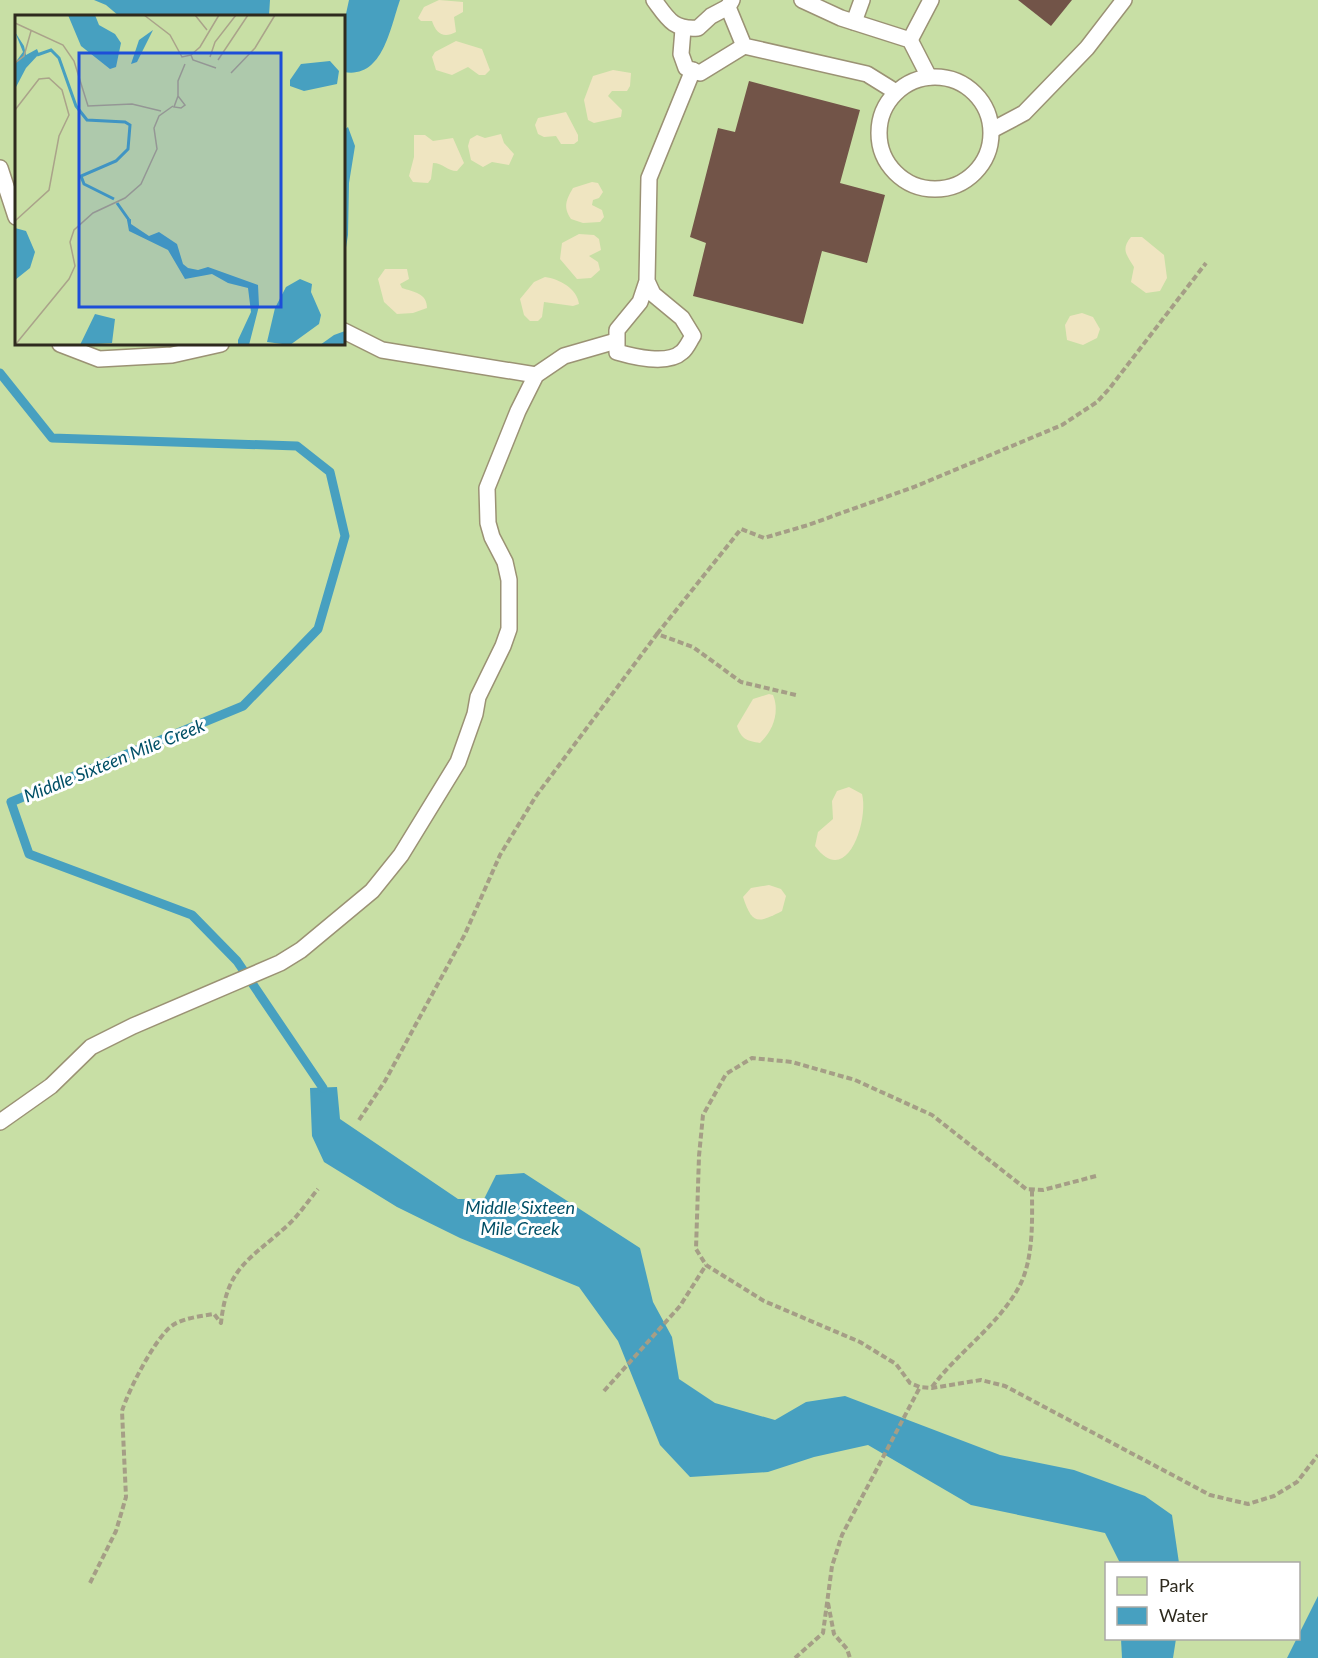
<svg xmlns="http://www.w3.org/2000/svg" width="1318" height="1658" font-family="Lato,sans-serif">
<rect width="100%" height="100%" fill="#fcf3d2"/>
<path fill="#c8dfa5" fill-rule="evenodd" d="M0,0h1318v1658h-1318zM16,16h328v328h-328zM1106,1564h192v74h-192z"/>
<g fill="#efe5c1">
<path d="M439,0l24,2v10l-9,5 2,15c-13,7 -20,1 -24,-11h-11l-3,-3 6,-11z"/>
<polygon points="456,41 482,49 490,70 485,75 479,75 468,67 452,75 436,70 432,57 435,52"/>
<polygon points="613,70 631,73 630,86 627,91 612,91 608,96 622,110 621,117 594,123 588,120 584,100 593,76"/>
<polygon points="566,112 578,135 578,141 574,144 561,144 556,136 544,137 538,134 535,125 538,118"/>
<polygon points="501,134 504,143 514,154 509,165 492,162 483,167 471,160 468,146 470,139 477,135 485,138"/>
<path d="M414,135h11l8,6 20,-3 11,25 -7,8c-10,0 -14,-8 -24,-8l-2,16 -3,4 -15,-1 -4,-6 5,-19z"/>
<path d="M592,182l6,1 5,9 -4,6 -6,2 -1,5 10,5 2,7 -4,5 -17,1 -12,-4c-8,-12 -5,-19 2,-31z"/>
<polygon points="579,234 594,235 599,239 601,250 589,256 598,262 600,270 591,278 577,279 560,259 562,243"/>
<path d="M1131,237h11l22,18 3,23 -7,13 -14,2 -15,-11 3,-15c-8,-13 -13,-18 -3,-30z"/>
<path d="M385,269h22l2,10 -9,5 2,4c12,4 25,5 25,20l-14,5 -16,1 -13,-12 -6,-23z"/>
<path d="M545,277c14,2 32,11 34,27l-6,2 -29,-4 -2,15 -4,4h-8l-6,-6 -4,-16 14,-17z"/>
<polygon points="1082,313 1093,317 1100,329 1097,338 1083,345 1067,340 1065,325 1070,316"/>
<path d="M769,694l4,1c7,17 0,36 -13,48 -13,-2 -19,-4 -23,-17l16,-27z"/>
<path d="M849,787l13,7c7,25 -15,96 -47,52l3,-14 15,-13 -1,-18 5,-10z"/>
<path d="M769,885l12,4 5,7 -4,15c-25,13 -30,13 -39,-14l8,-9z"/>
</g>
<g fill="#47a0c0">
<polygon points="94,0 270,0 269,16 119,16 106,5"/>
<path d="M349,0h51c-10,28 -17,79 -56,72v-49z"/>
<polygon points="348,127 355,146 349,183 348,235 344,260 344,130"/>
<polygon points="337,1087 340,1119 458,1199 484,1199 496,1175 524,1173 640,1248 653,1302 672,1337 679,1379 715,1403 775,1420 806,1402 845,1396 1000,1455 1074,1470 1145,1496 1172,1515 1179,1563 1120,1563 1105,1533 971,1505 868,1445 814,1457 768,1472 690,1477 660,1445 618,1341 579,1287 460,1238 397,1207 324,1162 312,1136 310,1088"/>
<polygon points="1318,1596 1318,1658 1287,1658"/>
<polygon points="1121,1639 1176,1639 1173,1658 1122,1658"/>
</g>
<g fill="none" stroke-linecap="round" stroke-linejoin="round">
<polyline stroke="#47a0c0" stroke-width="9" points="0,373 52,438 297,446 330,472 345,536 318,629 243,706 11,802 29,854 192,915 237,961 323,1088"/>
</g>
<g fill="#725448">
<polygon points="1018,0 1072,0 1051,26"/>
<polygon points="749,81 860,110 840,183 885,195 867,263 822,251 803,324 693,296 706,243 690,237 718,128 735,132"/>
</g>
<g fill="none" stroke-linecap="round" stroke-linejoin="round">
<defs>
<g id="service">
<path d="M654,0c14,19 19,30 44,28l13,-12 17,-9"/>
<polyline points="732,0 728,7 744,46 867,74 896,92"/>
<polyline points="802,0 841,18 910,40 929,77"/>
<polyline points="854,22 862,0"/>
<polyline points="683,29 681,54 686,68 700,73 744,46"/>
<polyline points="910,40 931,0"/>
<circle cx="935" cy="133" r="56"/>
<polyline points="992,130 1024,113 1087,48 1124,0"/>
<polyline points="0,168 16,217"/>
<path d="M647,281l-7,21 -23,28v22c17,5 51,13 65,0 5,-4 8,-12 11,-16l-11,-18 -29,-24 -6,-13 2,-103 44,-108"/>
<polyline points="344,331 382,350 536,375"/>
<polyline points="60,344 99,359 172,355 221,344"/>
<polyline points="0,1122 51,1086 91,1047 133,1026 280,963 301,950 372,891 401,855 458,762 475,714 478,697 503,646 509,629 509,580 505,562 492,537 488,523 487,488 518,411 536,375 564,356 616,341"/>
</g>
</defs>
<use href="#service" stroke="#9b9274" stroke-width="18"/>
<g stroke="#a59e86" stroke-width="4" stroke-dasharray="6 3" stroke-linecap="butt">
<polyline points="657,634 741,529 764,538 808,525 914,487 1062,425 1097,402 1109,389 1206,263"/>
<polyline points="359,1120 385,1081 465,934 500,855 536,796 657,634 693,647 741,682 796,695"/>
<polyline points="1096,1176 1043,1190 1026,1189 932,1115 855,1080 792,1062 752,1058 726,1074 703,1115 699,1156 696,1249 706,1265 764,1301 860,1342 896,1364 910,1383 920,1387 932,1388 981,1380 1005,1386 1210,1495 1248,1504 1274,1496 1297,1482 1318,1455"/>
<path d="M932,1387c26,-35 67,-62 88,-102 14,-28 12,-66 12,-96"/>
<polyline points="604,1391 680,1306 706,1265"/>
<path d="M90,1583l26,-52 10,-34 -4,-86c6,-20 34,-75 51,-86 11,-7 28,-9 41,-11l7,9c6,-57 29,-63 67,-98 11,-10 20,-24 30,-36"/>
<polyline points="828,1603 834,1634 847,1649 850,1658"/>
<polyline points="795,1658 823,1633 832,1566 842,1535 920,1387"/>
</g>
<use href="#service" stroke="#fff" stroke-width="15"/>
</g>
<g text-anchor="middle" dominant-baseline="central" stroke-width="6" stroke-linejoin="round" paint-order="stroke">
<g font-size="18" font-style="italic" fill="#004f66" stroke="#fff">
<text transform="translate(114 760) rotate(-22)">Middle Sixteen Mile Creek</text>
<text x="520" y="1207">Middle Sixteen<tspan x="520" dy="21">Mile Creek</tspan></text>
</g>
</g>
<g transform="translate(15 15)">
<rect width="330" height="330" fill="#fcf3d2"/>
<path d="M0,0h330v330h-330z" fill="#c8dfa5"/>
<path d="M53,0h27l4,10 16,9 6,9 -5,24 -6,2 -29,-23zM138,15l-16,32 -6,2 8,-24zM0,17l9,14 2,9 11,-6 2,5 -13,14 -11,21v-26l8,-11zM315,46l9,10 -2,13 -33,7 -14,-5v-6l11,-16zM116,204v5l18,12 10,-4 18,12 6,20 5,4 10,2 10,-3 50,18 1,21 -10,39h-11v-5l13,-28 -3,-24 -20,-5 -16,-9 -27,5 -17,-29 -39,-19 -2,-11zM0,213l11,3 9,21 -5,16 -15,12zM285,264l12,5 -1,8 10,23 -2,9 -29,21 -23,-3 8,-34 11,-21zM80,299l20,5 -3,24 -32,2zM330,316v13l-25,1 14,-10z" fill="#47a0c0"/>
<path fill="none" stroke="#47a0c0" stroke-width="3" d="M22,40l14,-5 8,8 17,48 11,14 38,2 5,3 -2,24 -12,12 -35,15 3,8 30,15M102,188l12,17"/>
<path fill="none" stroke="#aaa38a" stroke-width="1.5" d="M129,0l26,20 12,22 9,-2M180,0l12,15M0,8l48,22 11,16 14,45 44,-2 29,7M195,42l5,-15 21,-27M203,45l30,-45M0,48l9,-7 7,-25M201,53l-23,-8 -2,-5 9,-8 19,-32M216,58l24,-25 20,-33M163,81l-4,11 7,1 4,-3 -7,-9v-15l7,-17M0,95l24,-31 10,-1 13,12 7,25 -10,21 -10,54 -34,31M0,330l54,-66 6,-13 -5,-24 4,-12 19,-17 32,-15 16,-14 16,-35 -3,-21 5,-12 14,-10"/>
<path fill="#1d4ed8" fill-opacity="0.15" stroke="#1d4ed8" stroke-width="3" d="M64,38h202v254h-202z"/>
<rect width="330" height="330" fill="none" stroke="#2e2a1e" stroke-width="3"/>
</g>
<rect x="1105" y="1562" width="195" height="78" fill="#ffffff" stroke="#abaaa5" stroke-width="1.5"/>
<rect x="1117" y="1577" width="30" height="18" fill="#c8dfa5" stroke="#abaaa5" stroke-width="1.5"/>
<text x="1159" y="1592" font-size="18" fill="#2e2a1e">Park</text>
<rect x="1117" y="1607" width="30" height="18" fill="#47a0c0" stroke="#abaaa5" stroke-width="1.5"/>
<text x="1159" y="1622" font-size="18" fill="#2e2a1e">Water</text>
</svg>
